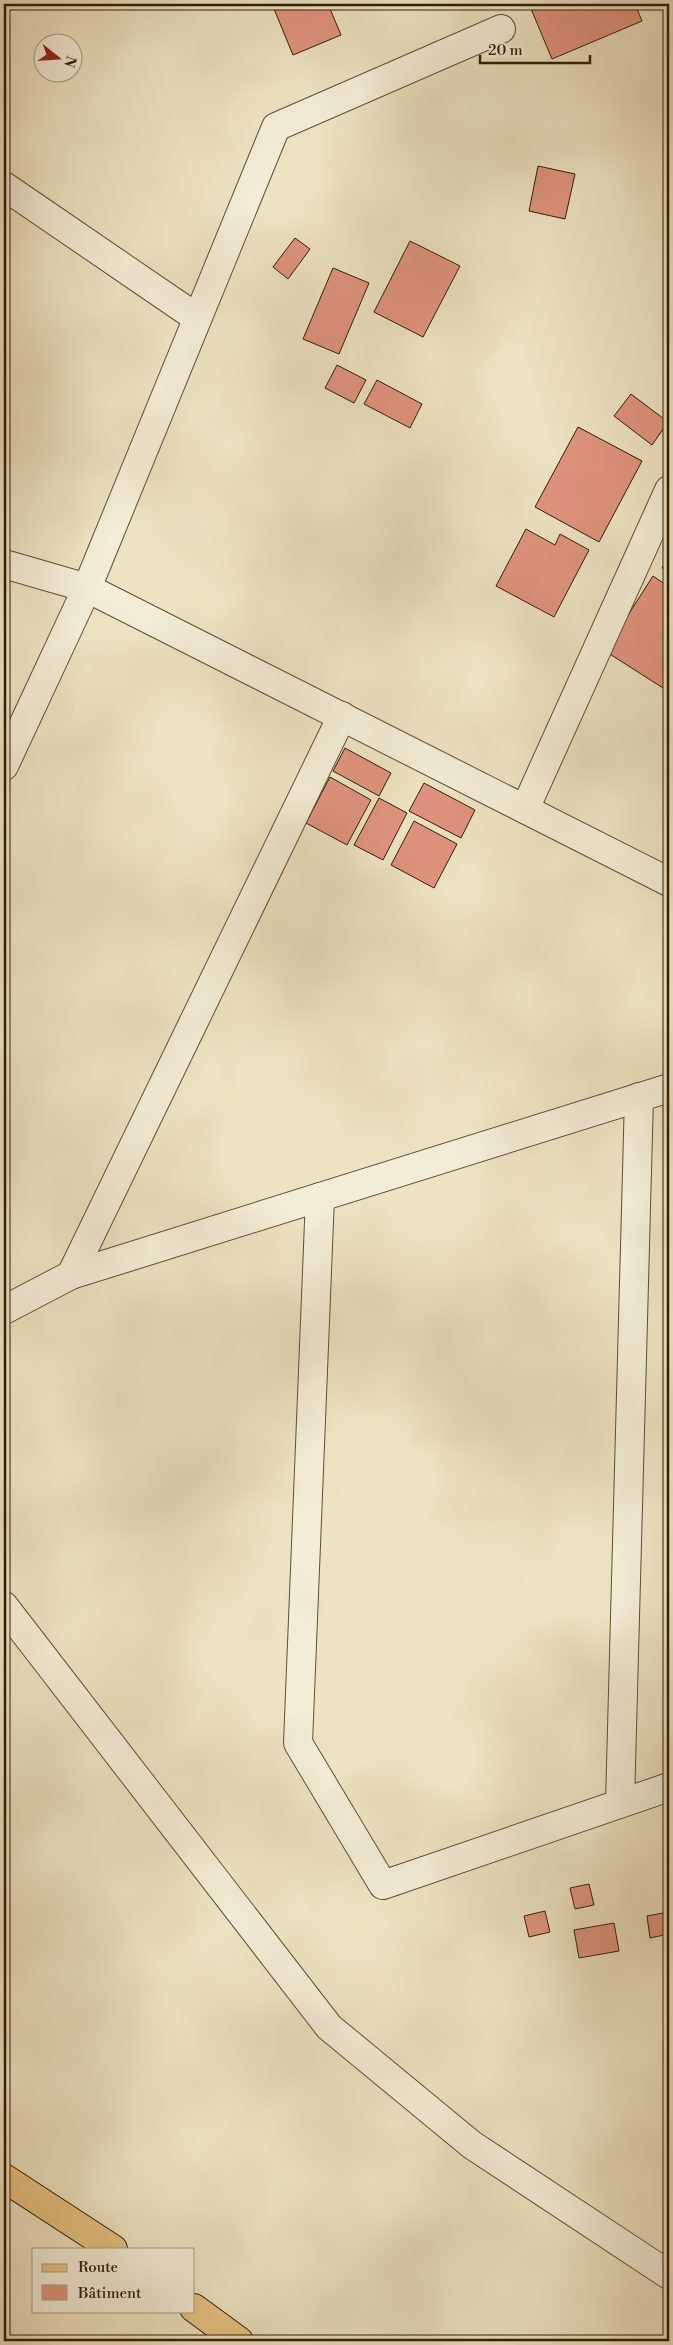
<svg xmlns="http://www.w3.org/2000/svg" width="673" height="2345" font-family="'Libre Bodoni',serif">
<rect width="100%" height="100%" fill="#ede3c2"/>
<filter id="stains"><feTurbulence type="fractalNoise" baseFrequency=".004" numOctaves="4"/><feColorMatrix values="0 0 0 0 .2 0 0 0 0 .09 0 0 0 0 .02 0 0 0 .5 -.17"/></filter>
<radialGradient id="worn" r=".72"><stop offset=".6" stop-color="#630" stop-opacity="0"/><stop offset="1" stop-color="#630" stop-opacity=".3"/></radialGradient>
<g fill="#e0947f" stroke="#301d05">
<polygon points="272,4 328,4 341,35 293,55"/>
<polygon points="348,4 362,4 350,9"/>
<polygon points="529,4 635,4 642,21 552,59"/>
<polygon points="538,166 575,174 565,219 529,211"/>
<polygon points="295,238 310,249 288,279 273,267"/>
<polygon points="410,241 460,266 423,337 374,312"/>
<polygon points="333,268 369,283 339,354 303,339"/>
<polygon points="337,365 366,380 354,403 325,388"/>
<polygon points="377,380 422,404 410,428 364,404"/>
<polygon points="631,394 668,422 652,445 614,416"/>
<polygon points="578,427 642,461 599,542 535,507"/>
<polygon points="526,529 555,545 560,534 589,550 554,617 496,586"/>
<polygon points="669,556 669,572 662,568"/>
<polygon points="653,576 669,587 669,678 663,688 605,651"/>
<polygon points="345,748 391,773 379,796 333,771"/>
<polygon points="330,777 371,800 347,845 306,823"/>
<polygon points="424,783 475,810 461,838 409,811"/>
<polygon points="379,798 407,813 383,860 354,845"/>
<polygon points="414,821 457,844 434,888 391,865"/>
<polygon points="589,1884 594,1905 575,1909 570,1888"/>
<polygon points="545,1911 550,1932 529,1937 524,1916"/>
<polygon points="669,1912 669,1934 650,1938 647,1916"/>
<polygon points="614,1923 619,1951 579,1958 574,1930"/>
</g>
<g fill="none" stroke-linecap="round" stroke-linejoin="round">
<defs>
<g id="minor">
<polyline points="4,186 197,318"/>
<polyline points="4,564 87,588 669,882"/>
<polyline points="4,766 87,588 276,127 501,29"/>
<polyline points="525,809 669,490"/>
<polyline points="320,1197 298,1743 383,1885 669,1787"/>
<polyline points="71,1275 342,716"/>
<polyline points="4,1310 71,1275 669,1088"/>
<polyline points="4,1606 329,2027 472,2145 669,2275"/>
<polyline points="620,1803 639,1097"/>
</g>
<g id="major">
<polyline points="4,2178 113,2249"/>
<polyline points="194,2308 239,2341"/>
</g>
</defs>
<use href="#minor" stroke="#5f4e34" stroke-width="30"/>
<use href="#major" stroke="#301d05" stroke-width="30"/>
<use href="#minor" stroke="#f3edd7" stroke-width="28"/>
<use href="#major" stroke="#e6c281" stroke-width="28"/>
</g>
<rect width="673" height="2345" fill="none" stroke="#ede3c2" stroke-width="20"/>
<rect x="5" y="5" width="663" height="2335" fill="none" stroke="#301d05" stroke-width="2.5"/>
<rect x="10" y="10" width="653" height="2325" fill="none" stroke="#301d05"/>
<rect x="32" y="2248" width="162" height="65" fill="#f3edd7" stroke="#a59a83"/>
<rect x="42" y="2264" width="25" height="8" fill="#e6c281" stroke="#a59a83"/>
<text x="78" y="2272" font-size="15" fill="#301d05">Route</text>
<rect x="42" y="2285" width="25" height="15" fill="#e0947f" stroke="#a59a83"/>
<text x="78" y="2298" font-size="15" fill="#301d05">Bâtiment</text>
<g transform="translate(58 58) rotate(107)"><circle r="24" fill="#f3edd7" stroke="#a59a83"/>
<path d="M0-4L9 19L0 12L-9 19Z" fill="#8f2418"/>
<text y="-8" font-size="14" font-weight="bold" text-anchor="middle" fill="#301d05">N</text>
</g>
<path d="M480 55v8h110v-8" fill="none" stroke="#301d05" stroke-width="2.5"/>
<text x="488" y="55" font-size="15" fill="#301d05" stroke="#f3edd7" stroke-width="4" paint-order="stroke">20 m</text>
<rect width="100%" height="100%" filter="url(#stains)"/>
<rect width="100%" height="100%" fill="url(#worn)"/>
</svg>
